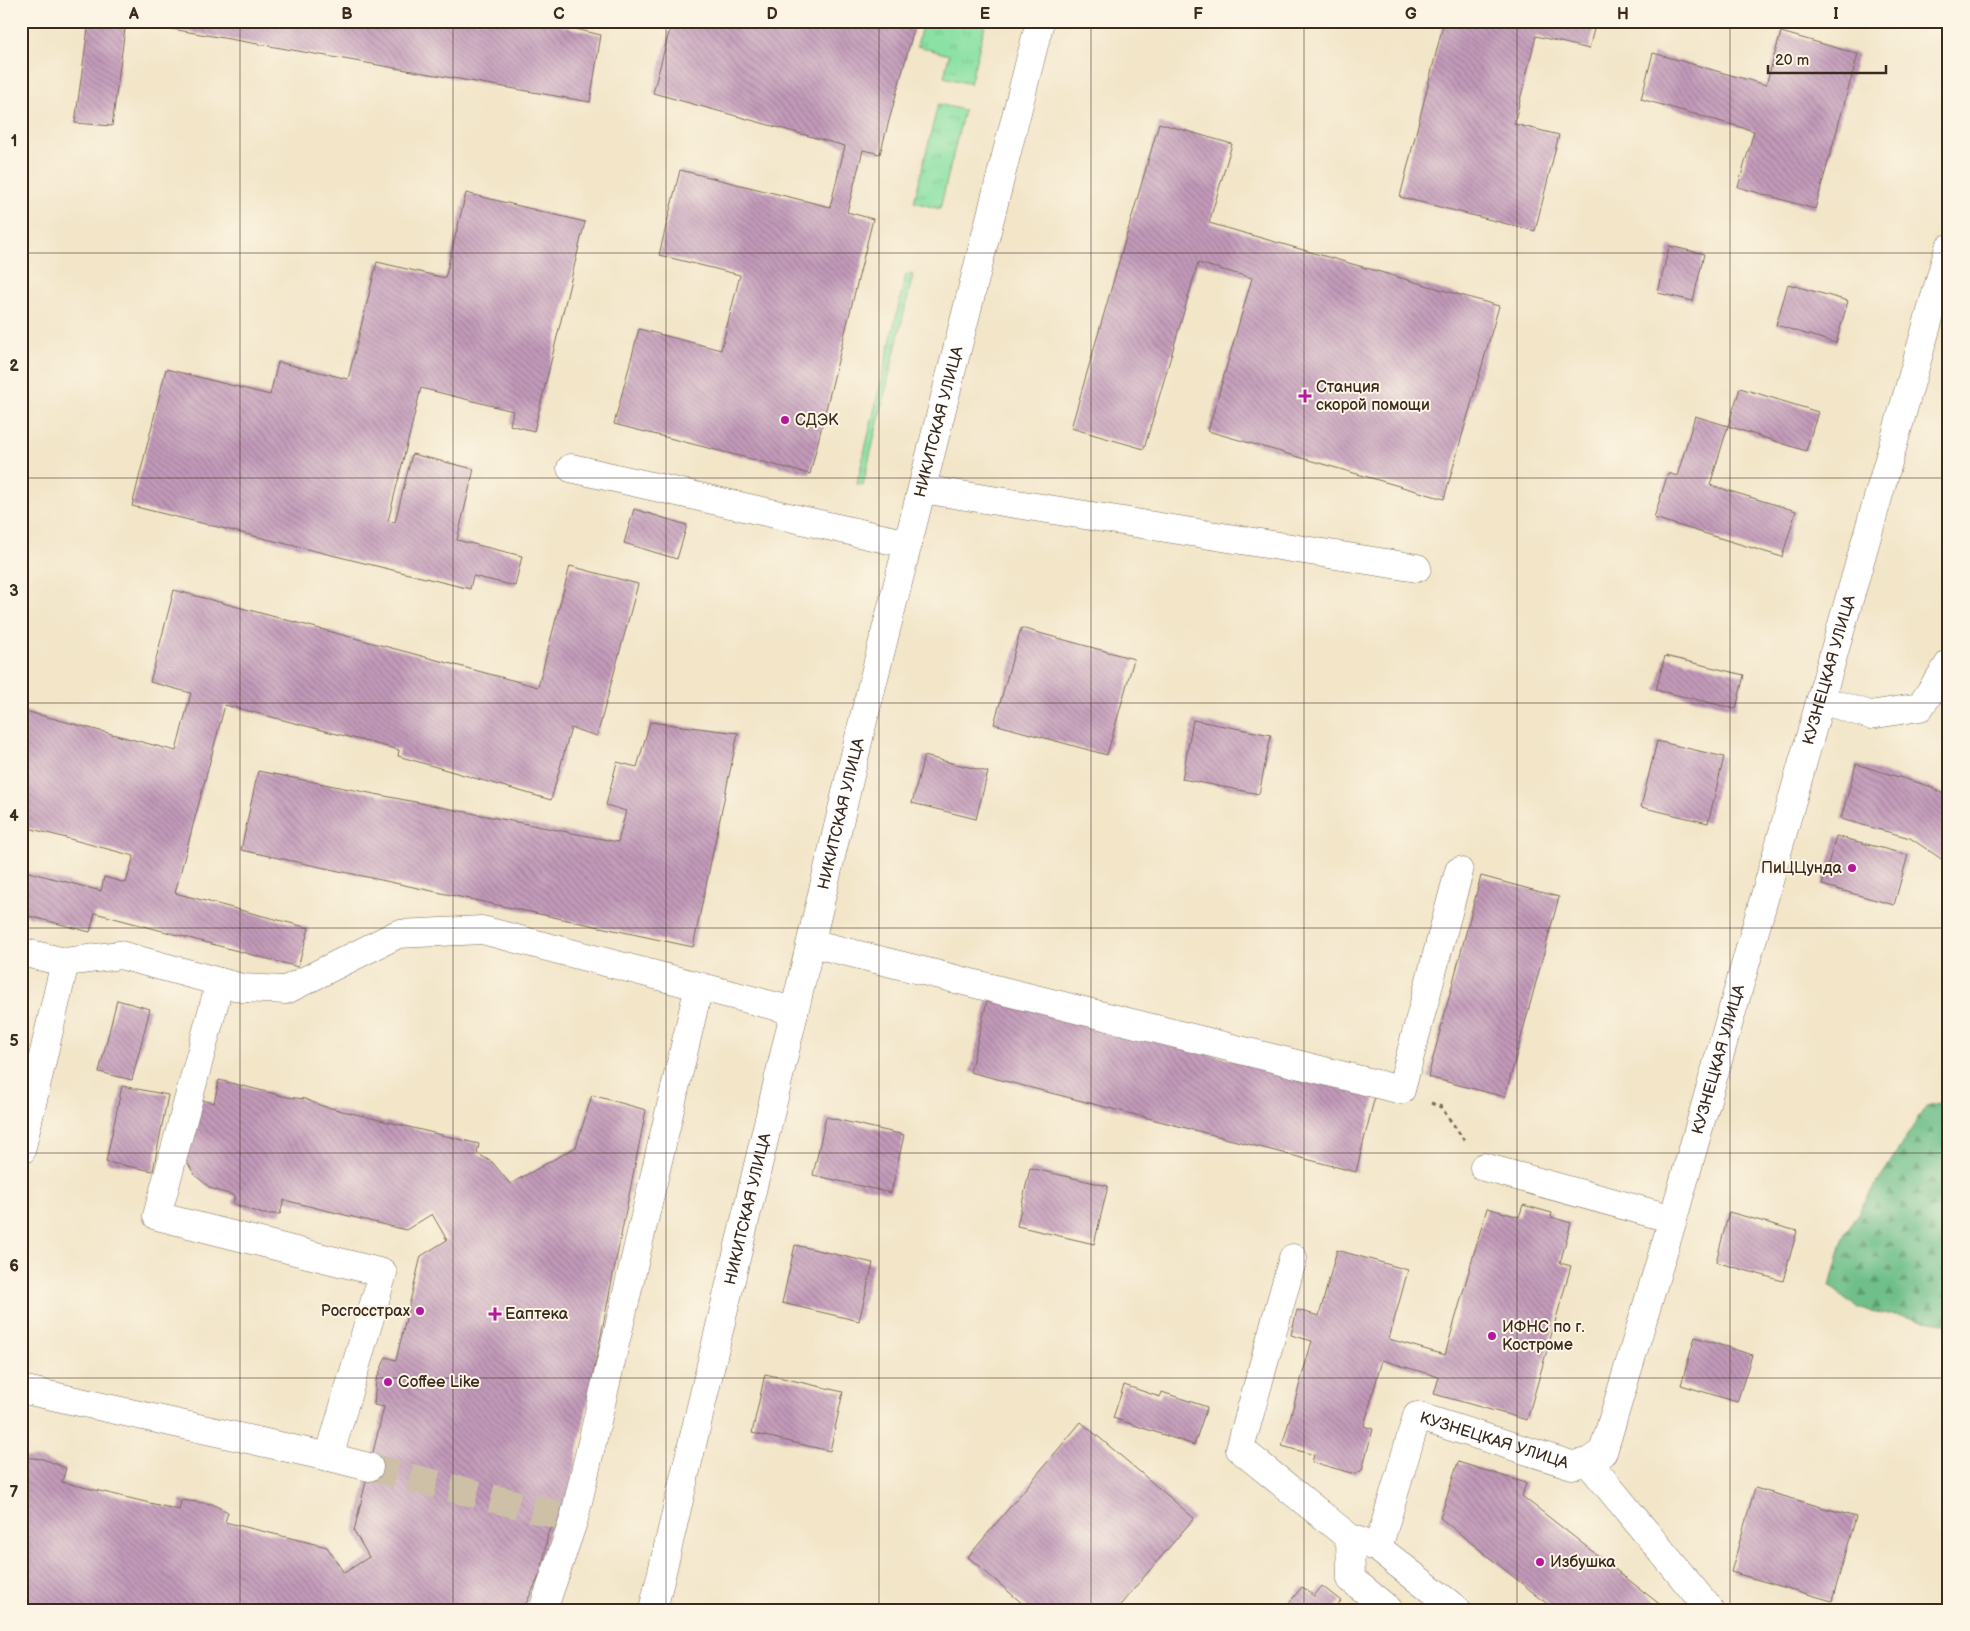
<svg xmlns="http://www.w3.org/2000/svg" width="1970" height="1631" font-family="'Balsamiq Sans',sans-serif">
<defs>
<pattern id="grass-tufts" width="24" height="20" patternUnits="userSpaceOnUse" patternTransform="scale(1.25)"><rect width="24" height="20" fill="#8ae1a4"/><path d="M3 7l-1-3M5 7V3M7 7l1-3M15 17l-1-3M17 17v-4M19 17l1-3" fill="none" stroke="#78c18d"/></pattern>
<pattern id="forest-firs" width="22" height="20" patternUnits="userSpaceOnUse" patternTransform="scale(1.25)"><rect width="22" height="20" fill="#6fbf8a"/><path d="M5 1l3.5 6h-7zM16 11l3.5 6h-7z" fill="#5c9b70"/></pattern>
<pattern id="building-back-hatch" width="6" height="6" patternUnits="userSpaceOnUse" patternTransform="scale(1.25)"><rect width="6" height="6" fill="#c29aba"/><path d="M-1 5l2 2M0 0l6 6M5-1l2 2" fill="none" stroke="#9f7e97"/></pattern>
</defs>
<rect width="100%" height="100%" fill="#fcf5e5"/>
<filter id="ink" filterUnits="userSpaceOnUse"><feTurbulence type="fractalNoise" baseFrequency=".02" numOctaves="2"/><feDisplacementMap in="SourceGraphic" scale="10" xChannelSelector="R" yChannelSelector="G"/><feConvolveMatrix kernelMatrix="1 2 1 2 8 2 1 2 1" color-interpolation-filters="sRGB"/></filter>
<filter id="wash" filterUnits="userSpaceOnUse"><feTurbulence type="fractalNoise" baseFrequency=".0096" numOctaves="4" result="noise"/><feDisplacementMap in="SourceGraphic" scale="20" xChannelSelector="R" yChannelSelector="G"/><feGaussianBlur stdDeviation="1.12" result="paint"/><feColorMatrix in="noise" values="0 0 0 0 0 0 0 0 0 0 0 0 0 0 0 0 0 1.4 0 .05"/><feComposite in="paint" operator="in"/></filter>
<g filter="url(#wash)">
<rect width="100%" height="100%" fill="#f2e5c8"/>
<g fill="url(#grass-tufts)" stroke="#628661">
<polygon points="923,21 986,21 970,84 944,77 949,55 917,46"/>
<polygon points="938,104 964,110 940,209 914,202"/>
<polygon points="906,274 913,275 863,485 857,484"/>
</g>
<polygon fill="url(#forest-firs)" stroke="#557454" points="1949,1101 1949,1324 1858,1309 1830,1286 1844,1235 1926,1106"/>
<g id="blocks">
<g fill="url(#building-back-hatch)">
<polygon points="89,21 126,21 112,126 75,123"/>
<polygon points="126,21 551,21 550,23 601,35 590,102"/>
<polygon points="672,21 916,21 880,154 863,150 847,212 873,219 810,474 614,424 639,329 721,350 740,275 659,255 680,170 830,207 845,146 653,93"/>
<polygon points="1217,21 1242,21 1240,28"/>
<polygon points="1444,21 1596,21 1589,49 1536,36 1514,124 1559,135 1535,231 1400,197"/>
<polygon points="1781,32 1858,54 1815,209 1738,187 1754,131 1641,99 1653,53 1766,85"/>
<polygon points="1159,123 1232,144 1209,223 1499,306 1444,499 1208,431 1252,278 1198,263 1144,449 1071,428"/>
<polygon points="466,193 585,222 534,431 510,425 513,411 421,388 388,521 395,522 412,454 474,469 457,540 522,556 515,586 473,576 470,589 132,506 166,369 270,395 278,362 348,379 377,262 445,278"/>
<polygon points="1669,246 1704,254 1693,301 1658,293"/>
<polygon points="1788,284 1848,301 1836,343 1776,325"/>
<polygon points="1740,388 1818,412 1806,451 1728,426"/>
<polygon points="1695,416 1728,426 1710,485 1796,511 1782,557 1654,518 1668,473 1677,476"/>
<polygon points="634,509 687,525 677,559 624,543"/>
<polygon points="570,566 638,584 597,736 571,728 551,800 398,756 399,750 225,705 175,893 309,928 298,967 95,913 90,932 21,914 21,870 101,891 104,877 126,883 134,856 21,826 21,710 176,751 191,693 150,682 174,590 538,687"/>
<polygon points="1021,628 1134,659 1107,755 994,724"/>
<polygon points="1665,656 1744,675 1736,709 1656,690"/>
<polygon points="1193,720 1271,735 1259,794 1182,779"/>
<polygon points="650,722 738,733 693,947 241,850 258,771 618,842 626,811 606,805 617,762 637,767"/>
<polygon points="1657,741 1724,757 1708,823 1641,807"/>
<polygon points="924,756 988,772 976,819 912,803"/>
<polygon points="1856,764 1932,787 1949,798 1949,864 1910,838 1841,819"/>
<polygon points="1836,836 1908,855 1894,905 1822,885"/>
<polygon points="1481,876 1559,897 1505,1097 1428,1077"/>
<polygon points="988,997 1375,1096 1356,1172 970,1072"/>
<polygon points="117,1000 150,1009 132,1080 99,1072"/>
<polygon points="219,1080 287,1097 305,1099 322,1106 479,1144 477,1153 493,1163 510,1184 576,1147 592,1095 646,1110 565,1516 548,1532 542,1570 523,1610 51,1610 21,1602 21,1457 43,1459 66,1468 62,1482 179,1510 181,1500 212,1504 228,1512 225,1522 327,1547 344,1573 369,1557 354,1531 384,1407 374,1405 376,1381 386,1357 396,1360 421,1256 447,1240 432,1214 406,1230 284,1200 280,1214 263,1214 237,1205 233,1202 235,1196 210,1188 194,1174 186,1160 202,1100 214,1103"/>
<polygon points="122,1086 168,1095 153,1171 106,1162"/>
<polygon points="826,1117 904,1135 891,1193 813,1175"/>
<polygon points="1030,1168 1108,1186 1094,1244 1017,1226"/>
<polygon points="1523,1205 1552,1213 1551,1217 1571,1223 1560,1263 1571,1266 1527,1420 1434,1394 1439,1377 1382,1360 1364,1426 1373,1429 1362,1470 1355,1474 1312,1462 1314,1455 1282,1446 1312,1341 1291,1335 1297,1310 1319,1316 1337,1250 1408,1270 1389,1339 1445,1355 1487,1208 1519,1217"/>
<polygon points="1729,1212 1797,1231 1783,1281 1716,1262"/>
<polygon points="795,1245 873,1263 859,1321 782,1303"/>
<polygon points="1695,1337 1752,1355 1737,1402 1681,1385"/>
<polygon points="765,1374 843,1392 830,1451 752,1433"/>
<polygon points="1124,1385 1160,1397 1162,1392 1207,1407 1194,1445 1113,1418"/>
<polygon points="1081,1422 1194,1518 1116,1610 1030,1610 968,1557"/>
<polygon points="1458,1462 1526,1483 1522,1496 1667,1610 1555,1610 1440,1518"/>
<polygon points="1755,1488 1856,1517 1832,1601 1731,1572"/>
<polygon points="1322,1586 1341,1601 1333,1610 1283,1610 1302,1587 1314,1596"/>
</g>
</g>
</g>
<g filter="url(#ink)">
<use href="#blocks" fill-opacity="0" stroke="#7b6b5a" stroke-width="1"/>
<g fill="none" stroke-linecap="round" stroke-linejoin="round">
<polyline stroke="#cdc0a6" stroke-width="28" stroke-dasharray="28 14" stroke-linecap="butt" points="369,1467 574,1519"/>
<defs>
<g id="minor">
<polyline points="571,468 908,544"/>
<polyline points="922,489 1417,568"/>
<polyline points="1821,700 1870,715 1920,707 1949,664"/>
<polyline points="811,943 1401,1090 1459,871"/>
<polyline points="21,952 65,962 21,1151"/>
<polyline points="65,962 120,955 242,988 286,990 398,934 482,930 794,1011"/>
<polyline points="1484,1167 1673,1219"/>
<polyline points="1293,1258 1240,1449 1350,1538 1378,1548"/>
<polyline points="21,1389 329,1457 383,1273 157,1216 220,982"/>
<polyline points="329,1457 369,1467"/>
<polyline points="1588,1462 1710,1610"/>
<polyline points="1350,1538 1351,1579 1389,1610"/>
<polyline points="543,1610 574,1519 699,986"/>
<path id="s1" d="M653,1610l209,-885 178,-704"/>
<path id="s2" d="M1457,1610l-79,-62 39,-132 155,49 16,-3 15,-10 70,-233 276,-971"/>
</g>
</defs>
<use href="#minor" stroke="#7b6b5a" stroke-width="29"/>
<polyline stroke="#7b6b5a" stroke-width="3" stroke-dasharray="4 4" stroke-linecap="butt" points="1431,1103 1441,1107 1464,1140"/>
<use href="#minor" stroke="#fff" stroke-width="28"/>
</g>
</g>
<path fill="none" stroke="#3b2a1e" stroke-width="1" stroke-opacity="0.55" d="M240,21v1589M453,21v1589M666,21v1589M879,21v1589M1091,21v1589M1304,21v1589M1517,21v1589M1730,21v1589M21,253h1928M21,478h1928M21,703h1928M21,928h1928M21,1153h1928M21,1378h1928"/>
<g fill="#b5179e" stroke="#fcf5e5" stroke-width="2">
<path d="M1302.5 388.5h5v5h5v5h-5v5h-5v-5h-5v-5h5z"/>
<circle cx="785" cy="420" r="5"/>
<circle cx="1852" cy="868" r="5"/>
<circle cx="420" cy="1311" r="5"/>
<path d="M492.5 1306.5h5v5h5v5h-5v5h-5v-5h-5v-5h5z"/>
<circle cx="1492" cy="1336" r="5"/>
<circle cx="388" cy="1382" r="5"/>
<circle cx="1540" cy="1562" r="5"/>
</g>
<g text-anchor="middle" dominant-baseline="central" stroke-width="4" stroke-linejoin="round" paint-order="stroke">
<g font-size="16" fill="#3b2a1e" stroke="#fcf5e5" text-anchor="start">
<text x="1316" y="387">Станция<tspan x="1316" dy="18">скорой помощи</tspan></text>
<text x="795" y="420">СДЭК</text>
<text x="1842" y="868" text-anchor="end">ПиЦЦунда</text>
<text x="410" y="1311" text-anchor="end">Росгосстрах</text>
<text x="505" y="1314">Еаптека</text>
<text x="1502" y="1327">ИФНС по г.<tspan x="1502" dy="18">Костроме</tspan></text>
<text x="398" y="1382">Coffee Like</text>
<text x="1550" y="1562">Избушка</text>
</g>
<g font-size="16" fill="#3b2a1e" stroke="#fcf5e5">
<text stroke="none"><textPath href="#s1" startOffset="1222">НИКИТСКАЯ УЛИЦА</textPath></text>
<text stroke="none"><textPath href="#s2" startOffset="1249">КУЗНЕЦКАЯ УЛИЦА</textPath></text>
<text stroke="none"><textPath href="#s1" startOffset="818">НИКИТСКАЯ УЛИЦА</textPath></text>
<text stroke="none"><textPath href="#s2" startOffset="844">КУЗНЕЦКАЯ УЛИЦА</textPath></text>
<text stroke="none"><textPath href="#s1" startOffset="412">НИКИТСКАЯ УЛИЦА</textPath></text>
<text stroke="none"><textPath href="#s2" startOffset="319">КУЗНЕЦКАЯ УЛИЦА</textPath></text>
</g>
</g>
<rect width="1970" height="1631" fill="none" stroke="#fcf5e5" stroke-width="55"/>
<path d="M1768 65v8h118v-8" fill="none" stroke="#3b2a1e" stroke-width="2.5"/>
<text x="1775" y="65" font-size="15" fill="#3b2a1e" stroke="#fcf5e5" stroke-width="4" paint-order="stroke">20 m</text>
<rect x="28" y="28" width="1914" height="1576" fill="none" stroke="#3b2a1e" stroke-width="2"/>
<g font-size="16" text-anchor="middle" font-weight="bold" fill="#3b2a1e">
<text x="134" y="19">A</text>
<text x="347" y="19">B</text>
<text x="559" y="19">C</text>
<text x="772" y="19">D</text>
<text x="985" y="19">E</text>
<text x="1198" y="19">F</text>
<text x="1411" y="19">G</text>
<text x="1623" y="19">H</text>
<text x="1836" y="19">I</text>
<text x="14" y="146">1</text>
<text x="14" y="371">2</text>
<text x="14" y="596">3</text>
<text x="14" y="821">4</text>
<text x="14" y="1046">5</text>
<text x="14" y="1271">6</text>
<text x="14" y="1497">7</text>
</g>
</svg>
